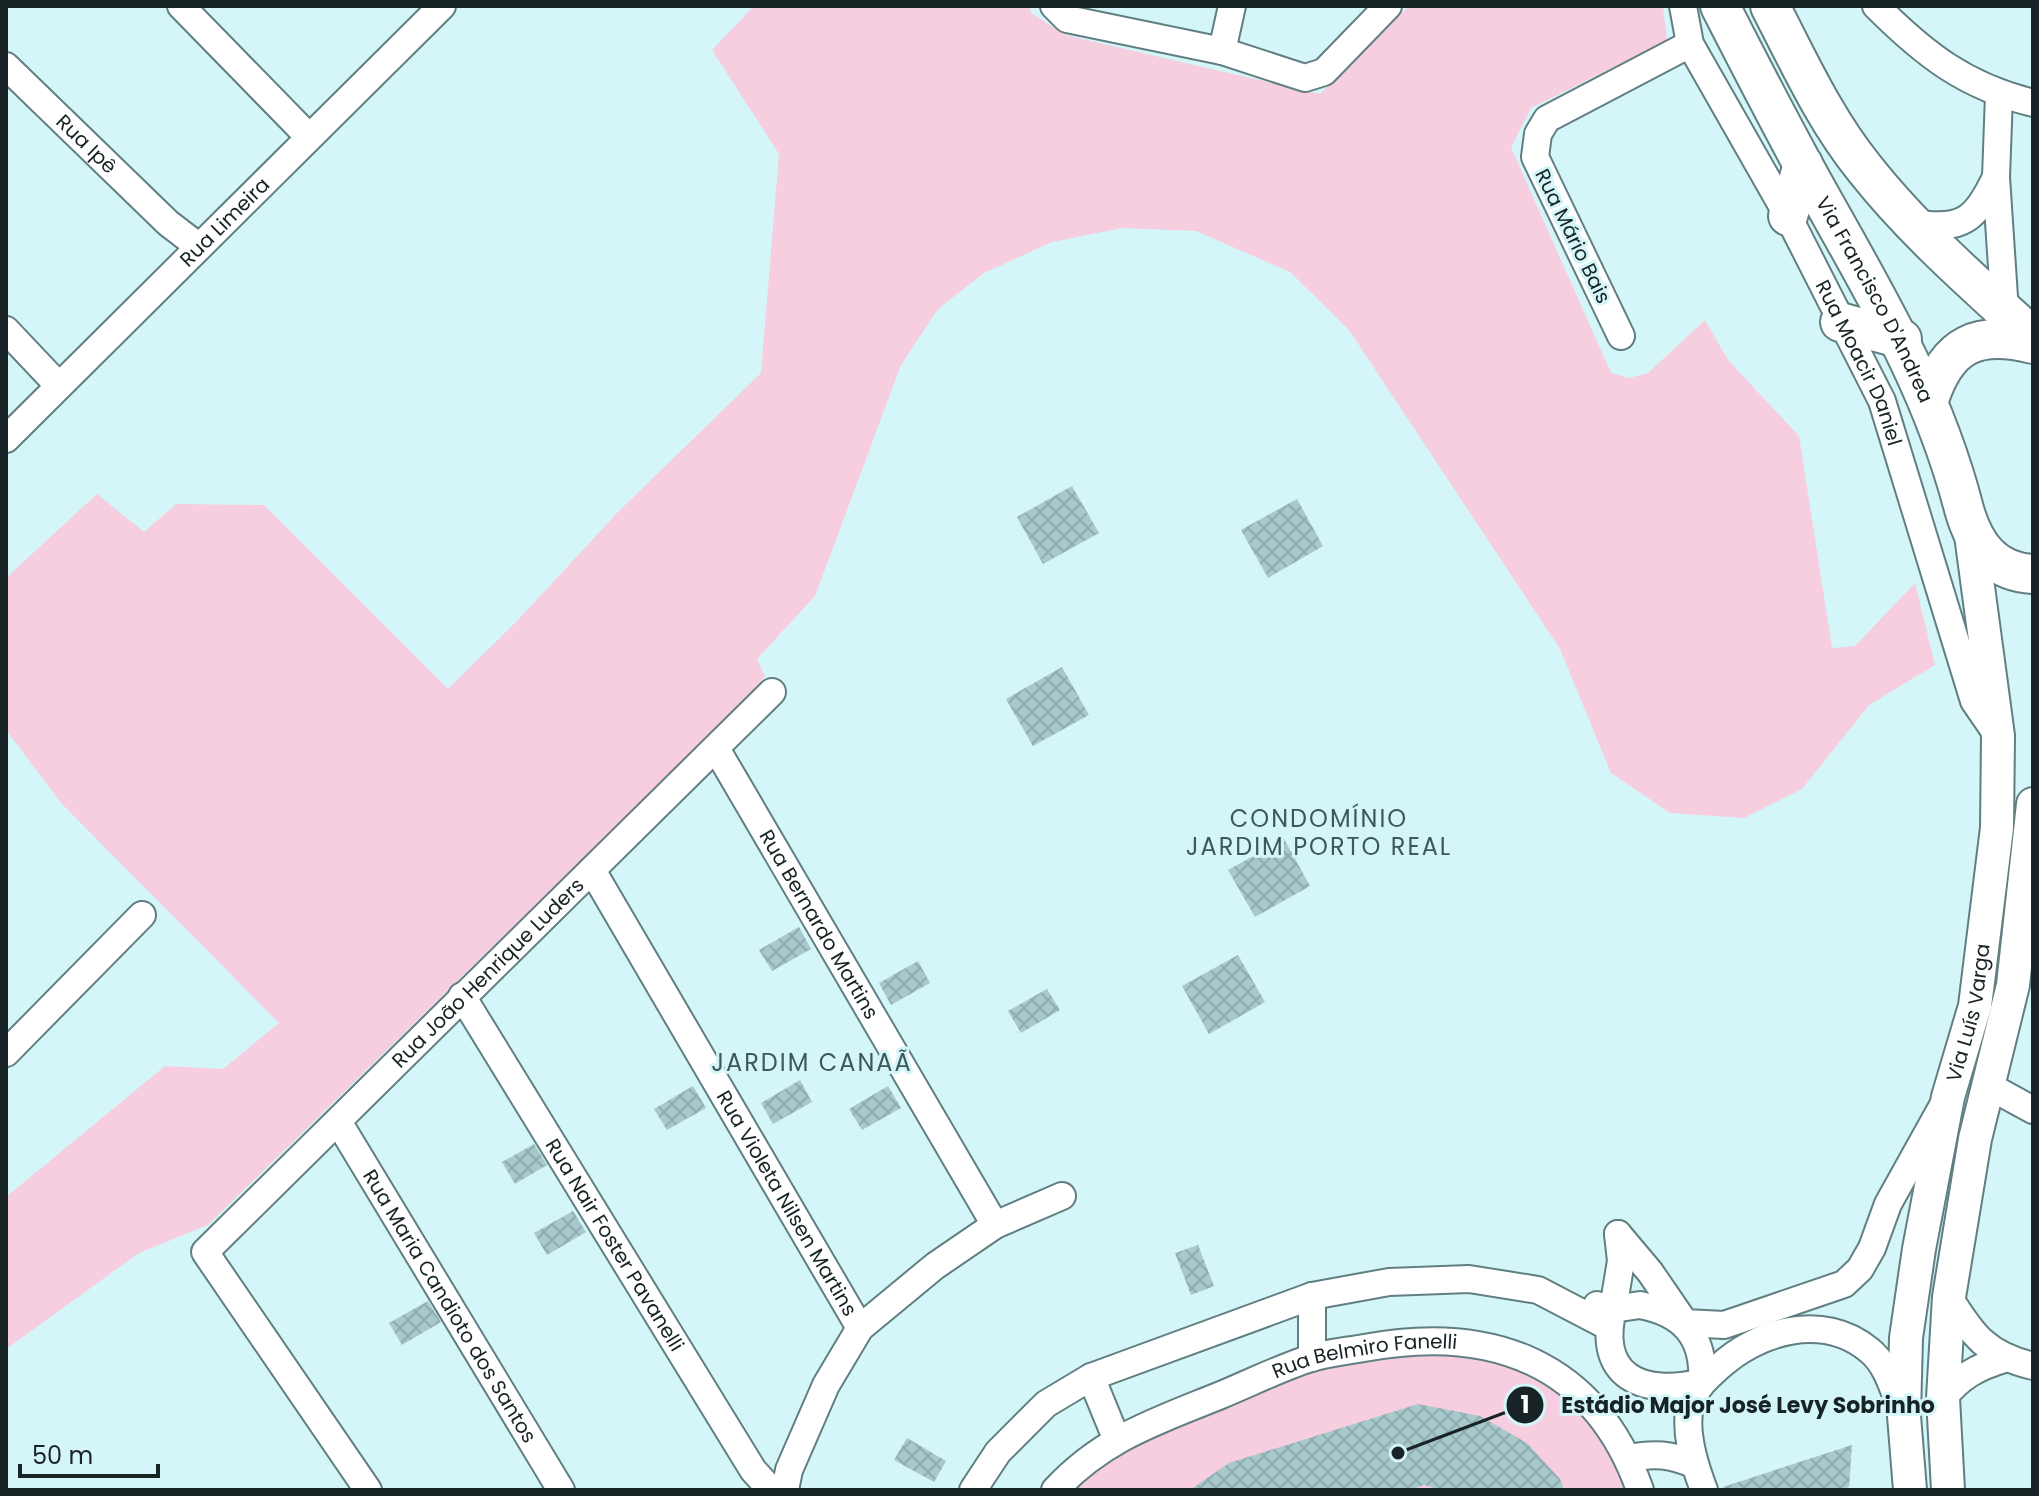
<svg xmlns="http://www.w3.org/2000/svg" width="2039" height="1496" font-family="Poppins,sans-serif">
<defs>
<pattern id="building-cross-hatch" width="8" height="8" patternUnits="userSpaceOnUse" patternTransform="scale(2)"><rect width="8" height="8" fill="#a8c9cc"/><path d="M0 0l8 8M0 8l8-8" fill="none" stroke="#90acaf"/></pattern>
</defs>
<rect width="100%" height="100%" fill="#d4f6f9"/>
<g fill="#f6cee0">
<polygon points="754,6 1031,6 1030,12 1065,35 1320,94 1409,6 1663,6 1667,41 1531,108 1511,147 1611,373 1629,378 1648,373 1705,320 1728,360 1799,436 1832,648 1855,646 1915,583 1935,665 1869,705 1802,789 1744,818 1670,813 1611,773 1560,649 1349,330 1290,272 1196,231 1122,228 1052,242 984,273 938,309 901,365 815,596 757,659 765,676 747,698 208,1225 139,1253 6,1349 6,1197 165,1066 223,1069 279,1023 61,803 6,730 6,578 97,494 144,532 176,504 264,505 448,689 518,620 618,512 761,373 779,154 712,50"/>
<polygon points="1413,1348 1497,1352 1571,1392 1633,1490 1068,1490 1120,1444 1333,1365"/>
</g>
<g fill="url(#building-cross-hatch)">
<polygon points="1072,486 1099,533 1043,564 1017,517"/>
<polygon points="1297,499 1323,546 1268,578 1241,530"/>
<polygon points="1062,667 1089,715 1033,746 1006,699"/>
<polygon points="1284,839 1310,886 1255,917 1228,870"/>
<polygon points="799,927 811,949 772,971 759,950"/>
<polygon points="1238,955 1265,1002 1209,1034 1182,986"/>
<polygon points="918,961 930,983 891,1005 879,983"/>
<polygon points="1047,989 1060,1010 1021,1033 1008,1011"/>
<polygon points="800,1080 812,1102 773,1124 761,1103"/>
<polygon points="693,1086 706,1108 667,1130 654,1109"/>
<polygon points="888,1086 901,1108 862,1130 849,1109"/>
<polygon points="534,1144 547,1165 515,1184 502,1162"/>
<polygon points="573,1211 586,1232 547,1255 534,1233"/>
<polygon points="1198,1245 1214,1286 1191,1295 1175,1253"/>
<polygon points="428,1301 441,1322 402,1345 389,1323"/>
<polygon points="1418,1404 1480,1416 1527,1443 1560,1479 1564,1490 1441,1490 1424,1485 1410,1490 1190,1490 1229,1463"/>
<polygon points="907,1438 946,1461 934,1482 894,1460"/>
<polygon points="1852,1445 1849,1487 1839,1490 1724,1490 1723,1487"/>
</g>
<g fill="none" stroke-linecap="round" stroke-linejoin="round">
<defs>
<g id="minor">
<polyline points="181,6 309,137"/>
<polyline points="1054,6 1067,19 1222,51 1305,78 1324,72 1388,6"/>
<path id="s1" d="M1683,6l7,38 98,172 94,185 92,300 24,35"/>
<path d="M1876,6c49,49 89,80 157,97"/>
<polyline points="1222,51 1232,6"/>
<path id="s2" d="M6,66l162,157 30,23"/>
<polyline points="1999,95 1996,177 2005,312"/>
<path d="M1914,223c49,8 61,-3 82,-46"/>
<polyline points="6,330 59,386"/>
<polyline points="1621,336 1535,157 1538,134 1547,119 1690,44"/>
<path id="s3" d="M6,439l436,-433"/>
<path id="s4" d="M717,750l278,475"/>
<path id="s5" d="M592,870l268,458"/>
<path id="s6" d="M462,996l291,474 18,20"/>
<polyline points="6,1053 142,915"/>
<polyline points="1987,1085 2033,1110"/>
<path id="s7" d="M339,1123l222,367"/>
<polyline points="1618,1234 1650,1272 1685,1323 1724,1325 1844,1284 1860,1269 1872,1248 1888,1204 1942,1107"/>
<polyline points="1312,1296 1312,1358"/>
<path d="M1949,1297c24,39 38,58 84,69"/>
<polyline points="1597,1305 1613,1309 1621,1261 1618,1234"/>
<path d="M1640,1305c43,8 65,32 62,77 -59,15 -106,-5 -89,-73z"/>
<polyline points="1091,1377 1116,1438"/>
<path d="M1943,1398c17,-21 34,-31 61,-39"/>
<path d="M1629,1458c25,-5 42,-4 66,7"/>
<path id="s8" d="M368,1490l-163,-238 567,-560"/>
<polyline points="785,1490 789,1470 826,1385 860,1328 935,1266 995,1225 1062,1196"/>
<polyline points="973,1490 998,1452 1046,1404 1091,1377 1312,1296 1389,1282 1469,1279 1538,1290 1609,1327"/>
<path id="s9" d="M1055,1490c48,-52 102,-69 166,-95 29,-12 59,-27 90,-37 16,-5 36,-7 53,-10 127,-24 231,14 276,142"/>
<path d="M1704,1490c-10,-26 -22,-63 -12,-90 5,-14 16,-23 27,-33 39,-36 104,-55 150,-17 18,14 24,39 32,59"/>
</g>
<g id="major">
<path id="s10" d="M1910,1490l-6,-74 2,-78 13,-89 29,-152 27,-91 22,-178 1,-92 -27,-201"/>
<polyline points="1948,1490 1943,1398 1949,1297 1975,1139 2013,985 2033,804"/>
</g>
<g id="highway">
<path id="s11" d="M1720,6c27,53 54,105 82,157 64,117 128,215 162,346 10,36 29,63 69,65"/>
<path d="M1770,6c29,56 55,114 95,163 48,61 110,115 168,168"/>
<polyline points="1788,216 1803,164"/>
<polyline points="1840,322 1902,339"/>
<path d="M1929,400c18,-56 48,-70 104,-56"/>
</g>
</defs>
<use href="#minor" stroke="#617f82" stroke-width="30"/>
<use href="#major" stroke="#617f82" stroke-width="36"/>
<use href="#highway" stroke="#617f82" stroke-width="42"/>
<use href="#minor" stroke="#fff" stroke-width="26"/>
<use href="#major" stroke="#fff" stroke-width="32"/>
<use href="#highway" stroke="#fff" stroke-width="38"/>
</g>
<g text-anchor="middle" dominant-baseline="central" stroke-width="6" stroke-linejoin="round" paint-order="stroke">
<g font-size="20" fill="#172325" stroke="#d4f6f9">
<text stroke="none"><textPath href="#s2" startOffset="112">Rua Ipê</textPath></text>
<text stroke="none"><textPath href="#s3" startOffset="308">Rua Limeira</textPath></text>
<text transform="translate(1573 236) rotate(64)">Rua Mário Bais</text>
<text stroke="none"><textPath href="#s11" startOffset="332">Via Francisco D'Andrea</textPath></text>
<text stroke="none"><textPath href="#s1" startOffset="400">Rua Moacir Daniel</textPath></text>
<text stroke="none"><textPath href="#s4" startOffset="202">Rua Bernardo Martins</textPath></text>
<text stroke="none"><textPath href="#s8" startOffset="686">Rua João Henrique Luders</textPath></text>
<text stroke="none"><textPath href="#s10" startOffset="484">Via Luís Varga</textPath></text>
<text stroke="none"><textPath href="#s5" startOffset="386">Rua Violeta Nilsen Martins</textPath></text>
<text stroke="none"><textPath href="#s6" startOffset="292">Rua Nair Foster Pavanelli</textPath></text>
<text stroke="none"><textPath href="#s7" startOffset="214">Rua Maria Candioto dos Santos</textPath></text>
<text stroke="none"><textPath href="#s9" startOffset="344">Rua Belmiro Fanelli</textPath></text>
</g>
<g font-size="24" letter-spacing="2" fill="#3b595c" stroke="#d4f6f9">
<text x="1319" y="818">CONDOMÍNIO<tspan x="1319" dy="28">JARDIM PORTO REAL</tspan></text>
<text x="812" y="1062">JARDIM CANAÃ</text>
</g>
</g>
<path fill="none" stroke="#172325" stroke-width="3" d="M1398 1453L1525 1405"/>
<g fill="#172325" stroke="#d4f6f9" stroke-width="3">
<circle cx="1398" cy="1453" r="8"/>
<circle cx="1525" cy="1405" r="20"/>
</g>
<g font-size="24" text-anchor="middle" font-weight="bold" fill="#fff">
<text x="1525" y="1413">1</text>
</g>
<g font-size="22" text-anchor="middle" font-weight="bold" fill="#172325" stroke="#d4f6f9" stroke-width="6" stroke-linejoin="round" paint-order="stroke">
<text x="1748" y="1413">Estádio Major José Levy Sobrinho</text>
</g>
<rect width="2039" height="1496" fill="none" stroke="#172325" stroke-width="16"/>
<path d="M20 1464v12h138v-12" fill="none" stroke="#172325" stroke-width="4"/>
<text x="32" y="1464" font-size="24" fill="#172325" stroke="#d4f6f9" stroke-width="6" paint-order="stroke">50 m</text>
</svg>
